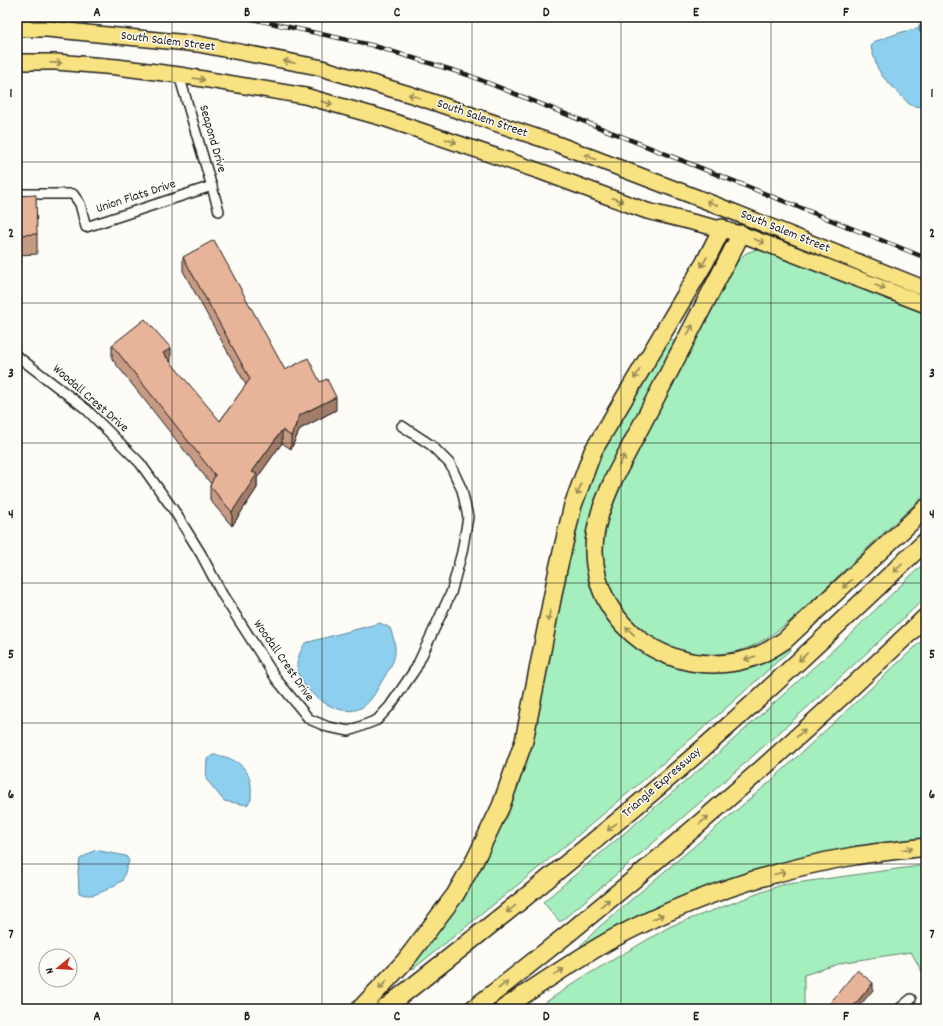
<svg xmlns="http://www.w3.org/2000/svg" width="943" height="1026" font-family="Dekko,sans-serif">
<rect width="100%" height="100%" fill="#fdfcf7"/>
<filter id="ink" filterUnits="userSpaceOnUse"><feTurbulence type="fractalNoise" baseFrequency=".025" numOctaves="2"/><feDisplacementMap in="SourceGraphic" scale="8" xChannelSelector="R" yChannelSelector="G"/><feConvolveMatrix kernelMatrix="1 2 1 2 8 2 1 2 1" color-interpolation-filters="sRGB"/></filter>
<g filter="url(#ink)">
<g fill="#a5eebd" stroke="#60856c">
<path d="M760,248l166,62v184c-33,30 -65,60 -97,91 -21,20 -42,41 -67,56 -30,19 -76,16 -108,1 -12,-5 -23,-18 -31,-28 -21,-26 -30,-64 -20,-97 4,-12 10,-24 15,-36l116,-217 12,-11z"/>
<path d="M667,337l8,4 -68,136 -10,118 73,69 119,-19 2,4c-121,112 -248,217 -378,320l-5,-5 93,-148 64,-256 26,-89z"/>
<path d="M926,561v36c-118,113 -241,220 -366,325l-17,-20 170,-144 132,-119z"/>
<polygon points="926,637 926,841 817,858 583,949 580,946 599,927 771,781"/>
<polygon points="926,865 926,979 911,952 845,962 804,975 804,1009 536,1009 580,979 671,926 781,885"/>
</g>
<g fill="#8ccfee" stroke="#5f879a">
<polygon points="926,27 926,108 910,105 882,76 877,67 871,48 873,42 902,32"/>
<path d="M380,623l10,5c8,22 7,29 -5,48 -7,11 -12,25 -24,32 -22,12 -64,-18 -64,-42 0,-8 4,-16 8,-23z"/>
<path d="M213,755c14,0 34,9 37,25 2,6 1,13 1,20l-4,5 -23,-4 -18,-22 1,-20z"/>
<path d="M95,850l31,6 3,5 -7,20c-13,7 -28,19 -43,12l-1,-22 2,-12z"/>
</g>
<g fill="none" stroke-linecap="round" stroke-linejoin="round">
<polyline stroke="#5f879a" stroke-width="3" points="920,31 920,26 926,18"/>
<defs>
<g id="minor">
<polyline points="179,75 219,211"/>
<polyline points="17,194 73,194 80,204 86,227 212,186"/>
<polyline points="17,356 86,409 140,463 175,512 201,554 222,594 277,680 309,719 328,727 349,731 377,720 390,706 416,668 451,593 462,552 468,517 462,490 450,464 431,445 402,426"/>
<polyline points="899,1009 911,999"/>
</g>
<g id="primary">
<polyline points="17,29 47,29 198,44 318,67 412,95 557,144 706,201 926,289"/>
<polyline points="17,62 56,62 117,67 179,75 305,96 383,118 542,172 647,211 741,234 926,305"/>
</g>
<g id="motorway">
<path d="M741,234l-126,242c-11,25 -21,47 -21,75 1,77 78,128 150,109 15,-3 28,-11 41,-20l141,-132"/>
<polyline points="360,1009 405,961 455,895 475,860 501,806 524,741 558,569 573,505 593,451 705,262 722,228"/>
<path d="M384,1009c117,-91 232,-183 342,-281 68,-61 134,-124 200,-187"/>
<path d="M473,1009c158,-122 309,-254 453,-392"/>
<path d="M503,1009c37,-25 74,-51 113,-72 75,-39 155,-67 238,-81 24,-4 48,-6 72,-9"/>
</g>
</defs>
<use href="#minor" stroke="#1c1c1c" stroke-width="12"/>
<use href="#primary" stroke="#1c1c1c" stroke-width="18"/>
<use href="#motorway" stroke="#1c1c1c" stroke-width="20"/>
<use href="#minor" stroke="#fdfcf7" stroke-width="9"/>
<use href="#primary" stroke="#f8e281" stroke-width="15"/>
<use href="#motorway" stroke="#f8e281" stroke-width="17"/>
<defs>
<polyline id="rail" points="243,17 371,45 468,75 926,258"/>
</defs>
<use href="#rail" stroke="#1c1c1c" stroke-width="4.5"/>
<use href="#rail" stroke="#fdfcf7" stroke-width="3" stroke-dasharray="9" stroke-linecap="butt"/>
</g>
<g fill="#c79a84" stroke="#1c1c1c">
<polygon points="17,196 37,234 37,254 17,255"/>
<polygon points="183,257 285,370 320,382 336,410 300,429 291,449 282,443 257,478 257,488 232,526 210,500 210,486 211,484 112,359 112,345 220,421 246,385 183,271"/>
</g>
<g fill="#a27d6b" stroke="#1c1c1c">
<polygon points="171,348 171,362 163,353"/>
<polygon points="336,397 336,410 300,429 291,449 291,436 300,415"/>
<polygon points="282,430 282,443 257,478 257,488 232,526 232,512 252,472"/>
<polygon points="873,983 873,990 857,1009 851,1009"/>
</g>
<g fill="#e7b399" stroke="#1c1c1c">
<polygon points="36,195 37,234 17,235 17,196"/>
<polygon points="214,240 285,370 308,358 320,382 327,379 336,397 300,415 291,436 282,430 252,472 257,474 232,512 210,486 215,475 112,345 145,319 171,348 163,353 220,421 250,379 183,257"/>
<polygon points="857,970 873,983 851,1009 825,1009"/>
</g>
<defs><path id="oneway-shaft" d="M-6 0H5M1.5-3L5.5 0L1.5 3" fill="none" stroke-width="1.6" stroke-linecap="round" stroke-linejoin="round"/></defs>
<g stroke="#958954">
<use href="#oneway-shaft" transform="translate(289 62) rotate(-169)"/>
<use href="#oneway-shaft" transform="translate(56 63) rotate(2)"/>
<use href="#oneway-shaft" transform="translate(199 79) rotate(10)"/>
<use href="#oneway-shaft" transform="translate(414 96) rotate(-162)"/>
<use href="#oneway-shaft" transform="translate(327 103) rotate(16)"/>
<use href="#oneway-shaft" transform="translate(451 141) rotate(19)"/>
<use href="#oneway-shaft" transform="translate(590 157) rotate(-159)"/>
<use href="#oneway-shaft" transform="translate(618 200) rotate(20)"/>
<use href="#oneway-shaft" transform="translate(712 203) rotate(-159)"/>
<use href="#oneway-shaft" transform="translate(759 241) rotate(21)"/>
<use href="#oneway-shaft" transform="translate(704 262) rotate(119)"/>
<use href="#oneway-shaft" transform="translate(880 287) rotate(21)"/>
<use href="#oneway-shaft" transform="translate(690 330) rotate(-62)"/>
<use href="#oneway-shaft" transform="translate(637 374) rotate(121)"/>
<use href="#oneway-shaft" transform="translate(622 460) rotate(-63)"/>
<use href="#oneway-shaft" transform="translate(579 490) rotate(111)"/>
<use href="#oneway-shaft" transform="translate(898 568) rotate(136)"/>
<use href="#oneway-shaft" transform="translate(847 584) rotate(137)"/>
<use href="#oneway-shaft" transform="translate(549 616) rotate(100)"/>
<use href="#oneway-shaft" transform="translate(630 631) rotate(-136)"/>
<use href="#oneway-shaft" transform="translate(803 657) rotate(138)"/>
<use href="#oneway-shaft" transform="translate(750 658) rotate(161)"/>
<use href="#oneway-shaft" transform="translate(801 733) rotate(-43)"/>
<use href="#oneway-shaft" transform="translate(704 820) rotate(-40)"/>
<use href="#oneway-shaft" transform="translate(612 827) rotate(140)"/>
<use href="#oneway-shaft" transform="translate(907 849) rotate(-7)"/>
<use href="#oneway-shaft" transform="translate(780 873) rotate(-14)"/>
<use href="#oneway-shaft" transform="translate(605 903) rotate(-40)"/>
<use href="#oneway-shaft" transform="translate(511 909) rotate(142)"/>
<use href="#oneway-shaft" transform="translate(658 917) rotate(-26)"/>
<use href="#oneway-shaft" transform="translate(559 972) rotate(-33)"/>
<use href="#oneway-shaft" transform="translate(383 985) rotate(133)"/>
<use href="#oneway-shaft" transform="translate(503 985) rotate(-38)"/>
</g>
</g>
<path fill="none" stroke="#1c1c1c" stroke-width="1" stroke-opacity="0.55" d="M172,17v992M322,17v992M472,17v992M621,17v992M771,17v992M17,162h909M17,303h909M17,443h909M17,583h909M17,723h909M17,864h909"/>
<g text-anchor="middle" dominant-baseline="central" stroke-width="3" stroke-linejoin="round" paint-order="stroke">
<g font-size="13" fill="#1c1c1c" stroke="#fdfcf7">
<text transform="translate(168 42) rotate(7)">South Salem Street</text>
<text transform="translate(482 119) rotate(19)">South Salem Street</text>
<text transform="translate(212 139) rotate(74)">Seapond Drive</text>
<text transform="translate(136 197) rotate(-18)">Union Flats Drive</text>
<text transform="translate(785 232) rotate(22)">South Salem Street</text>
<text transform="translate(90 399) rotate(41)">Woodall Crest Drive</text>
<text transform="translate(283 661) rotate(55)">Woodall Crest Drive</text>
<text transform="translate(662 783) rotate(-41)">Triangle Expressway</text>
</g>
</g>
<rect width="943" height="1026" fill="none" stroke="#fdfcf7" stroke-width="44"/>
<g transform="translate(58 968) rotate(252)"><circle r="19" fill="#fdfcf7" stroke="#a3a29f"/>
<path d="M0-3L7 15L0 10L-7 15Z" fill="#c8321e"/>
<text y="-6" font-size="11" font-weight="bold" text-anchor="middle" fill="#1c1c1c">N</text>
</g>
<rect x="22" y="22" width="899" height="982" fill="none" stroke="#1c1c1c" stroke-width="1.5"/>
<g font-size="13" text-anchor="middle" font-weight="bold" fill="#1c1c1c">
<text x="97" y="16">A</text>
<text x="247" y="16">B</text>
<text x="397" y="16">C</text>
<text x="546" y="16">D</text>
<text x="696" y="16">E</text>
<text x="846" y="16">F</text>
<text x="11" y="97">1</text>
<text x="932" y="97">1</text>
<text x="11" y="237">2</text>
<text x="932" y="237">2</text>
<text x="11" y="377">3</text>
<text x="932" y="377">3</text>
<text x="11" y="518">4</text>
<text x="932" y="518">4</text>
<text x="11" y="658">5</text>
<text x="932" y="658">5</text>
<text x="11" y="798">6</text>
<text x="932" y="798">6</text>
<text x="11" y="938">7</text>
<text x="932" y="938">7</text>
<text x="97" y="1020">A</text>
<text x="247" y="1020">B</text>
<text x="397" y="1020">C</text>
<text x="546" y="1020">D</text>
<text x="696" y="1020">E</text>
<text x="846" y="1020">F</text>
</g>
</svg>
